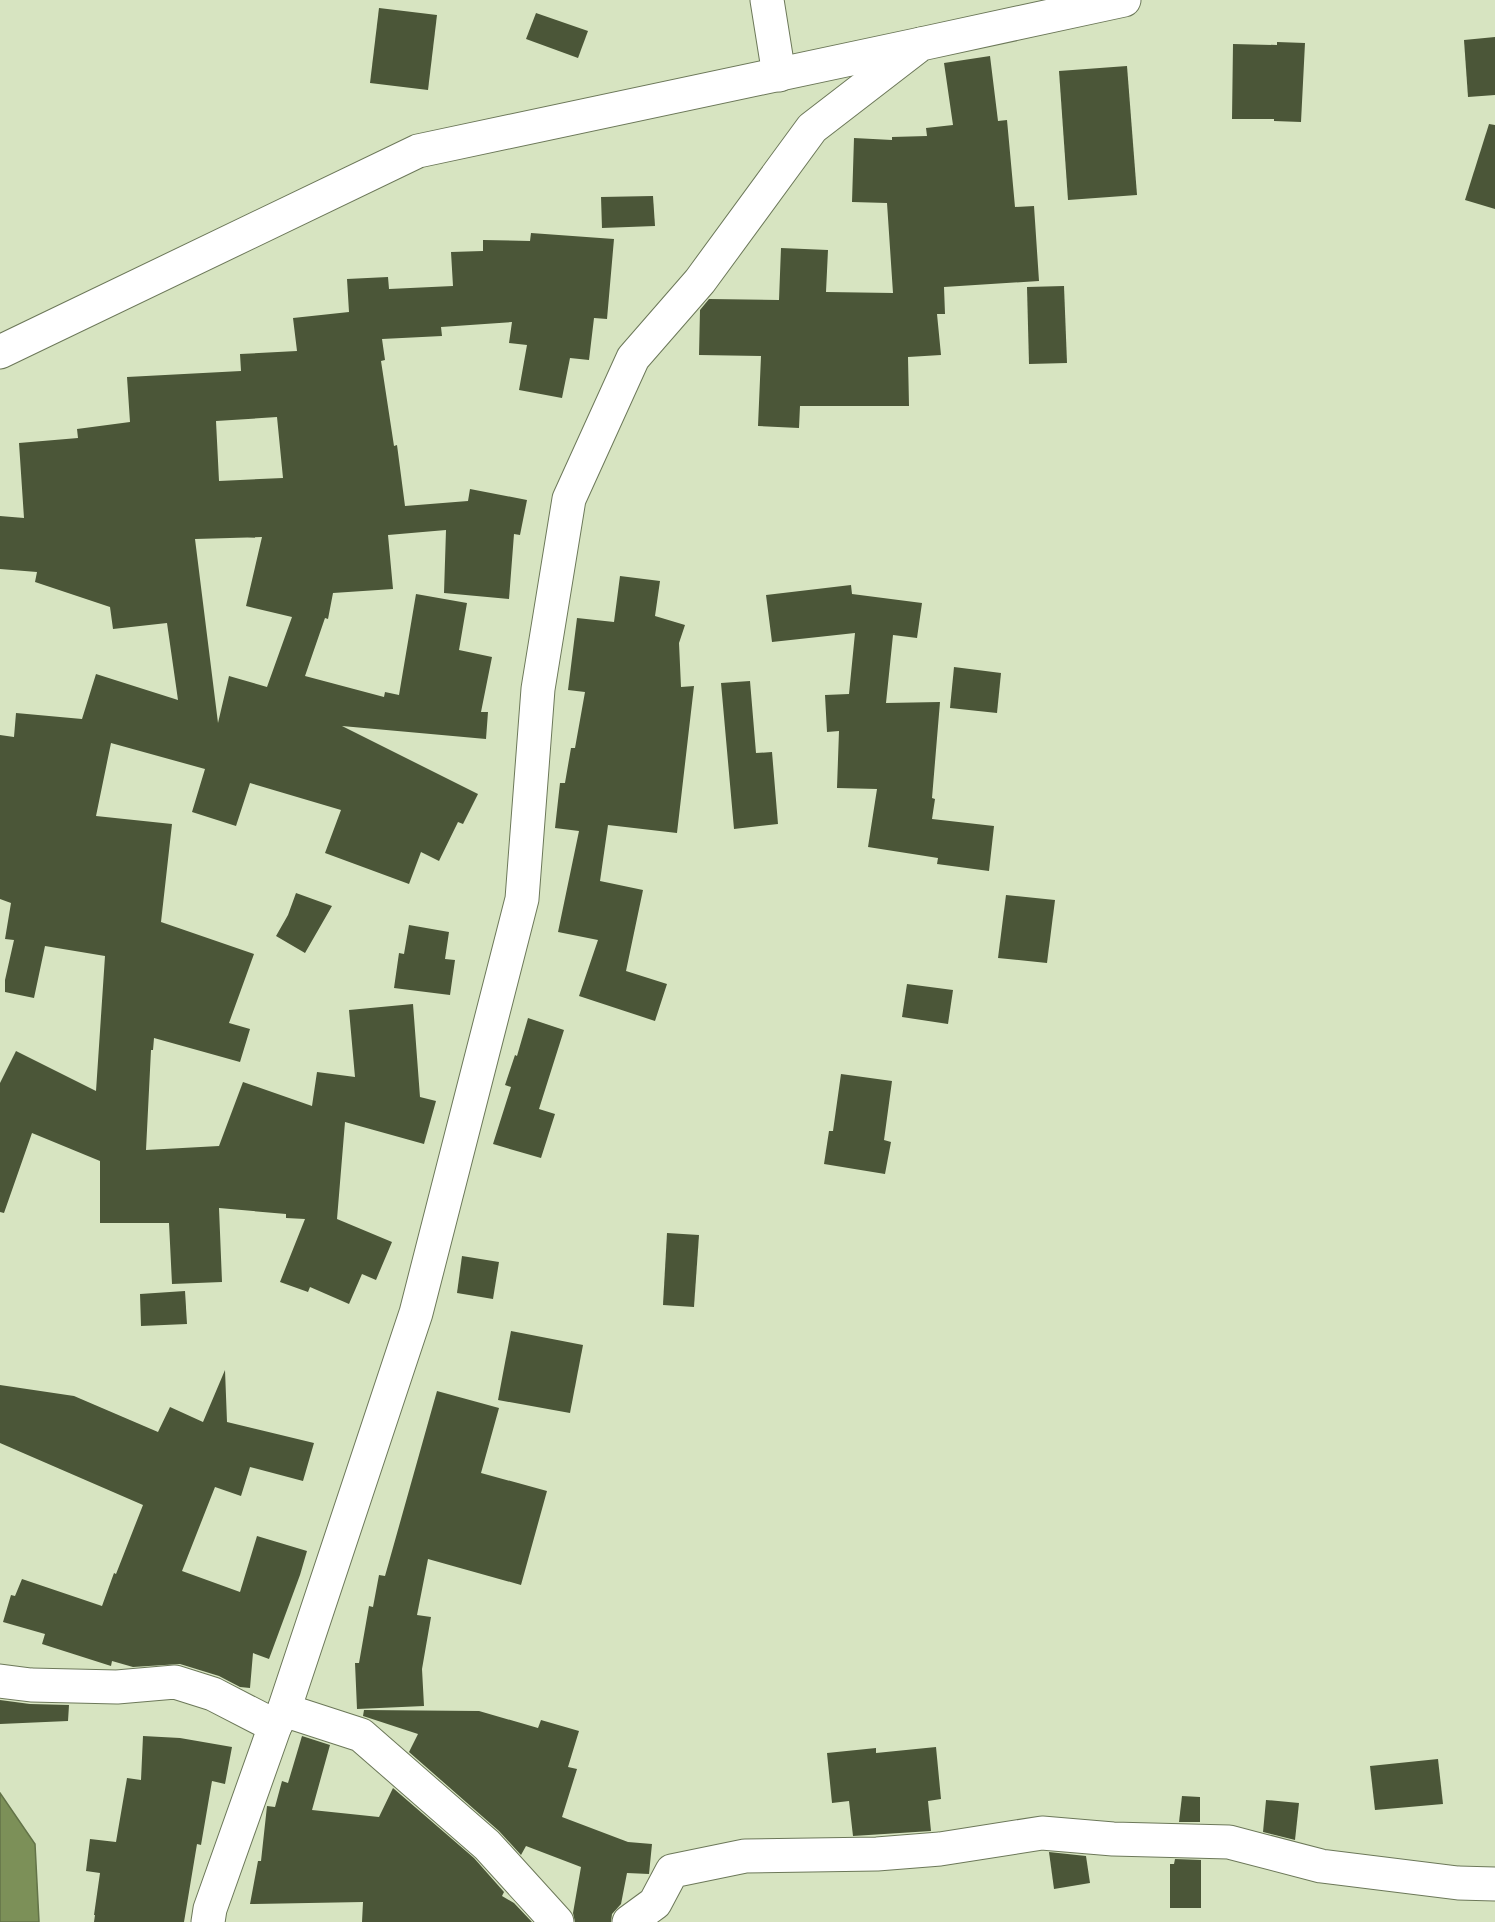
<svg xmlns="http://www.w3.org/2000/svg" width="1495" height="1922" font-family="'Fira Sans Condensed',sans-serif">
<rect width="100%" height="100%" fill="#d7e4c1"/>
<polygon fill="#7c9058" stroke="#637348" stroke-width="1.5" points="0,1793 35,1844 39,1922 0,1922"/>
<g fill="#4b5638" fill-rule="evenodd">
<polygon points="379,8 437,15 428,90 370,83"/>
<polygon points="536,13 588,31 578,58 526,39"/>
<polygon points="1495,37 1495,95 1468,97 1464,40"/>
<polygon points="1277,42 1305,43 1301,122 1274,121 1274,119 1232,119 1233,44 1277,45"/>
<polygon points="990,56 998,121 1007,120 1015,207 1034,206 1039,281 944,287 945,314 937,314 941,355 908,357 909,406 800,406 799,428 758,426 761,356 699,355 700,310 709,299 779,300 781,248 828,250 826,292 893,293 887,203 852,202 854,138 892,140 892,137 927,136 926,128 953,125 944,63"/>
<polygon points="1127,66 1137,195 1068,200 1059,71"/>
<polygon points="1489,124 1495,125 1495,209 1465,200"/>
<polygon points="653,196 655,226 602,228 601,197"/>
<path d="M531,233l83,6 -7,80 -13,-1 -5,42 -19,-2 -8,40 -43,-8 8,-45 -18,-2 3,-21 -71,5 1,9 -60,3 3,21 -4,1 13,85 3,-1 8,61 63,-5 2,-12 57,11 -7,35 -6,-1 -5,65 -65,-6 2,-63 -58,5 5,54 -60,4 -5,26 -3,-1 -20,58 79,21 1,-5 14,3 17,-101 51,9 -8,47 33,7 -11,55h7l-2,27 -144,-13 136,68 -15,30 -5,-2 -19,39 -18,-9 -12,32 -84,-31 16,-43 -91,-27 -14,43 -44,-14 13,-43 -94,-26 -15,73 76,8 -11,98 93,32 -25,69 21,6 -10,33 -86,-24 -1,12h-2l-5,100 73,-4 24,-64 69,24 5,-34 38,5 -6,-67 64,-6 7,93 16,4 -12,43 -79,-22 -8,97 55,23 -16,38 -14,-6 -13,30 -39,-17 -2,5 -28,-10 25,-63 -19,-1v-4l-67,-6 3,74 -50,2 -3,-61h-69v-62l-68,-28 -28,80 -4,-1v-129l16,-32 80,40 9,-135 -60,-10 -11,52 -29,-6v-12l9,-40 -9,-1 6,-36 -11,-4v-164l14,2 2,-24 66,6 14,-45 82,26 -11,-77 -54,6 -3,-22 -75,-25 2,-10 -37,-3v-53l24,2 -5,-75 59,-5 -1,-9 53,-7 -3,-45 114,-6 -1,-17 57,-3 -4,-33 56,-6 -2,-33 41,-2 1,12 64,-3 -2,-34 32,-1v-11l47,1zM277,417l6,61 -64,3 -3,-60zM262,537l-16,69 46,11 -25,70 -38,-11 -11,47 -23,-184z"/>
<polygon points="1064,286 1067,363 1029,364 1027,287"/>
<polygon points="620,576 660,581 655,616 685,625 679,643 681,687 694,686 677,833 608,825 600,881 643,890 626,971 667,984 655,1021 579,996 598,940 558,932 579,831 555,828 560,783 565,783 571,748 575,748 585,692 568,690 577,618 614,622"/>
<polygon points="851,585 852,594 922,603 917,638 893,635 886,703 940,702 932,798 935,799 932,819 994,826 989,871 937,864 938,858 868,847 877,789 837,788 839,731 827,732 825,695 849,694 855,633 772,642 766,595"/>
<polygon points="954,667 1001,673 997,713 950,708"/>
<polygon points="750,681 756,753 772,752 778,824 734,829 721,683"/>
<polygon points="296,893 332,906 305,953 276,936 288,915"/>
<polygon points="1006,895 1055,900 1047,963 998,958"/>
<polygon points="409,925 449,932 445,959 455,960 450,995 394,988 399,953 404,954"/>
<polygon points="907,984 953,990 948,1024 902,1017"/>
<polygon points="528,1018 564,1030 539,1109 555,1114 541,1158 493,1144 511,1087 505,1085 515,1055 517,1056"/>
<polygon points="841,1074 892,1081 884,1140 891,1142 885,1174 824,1164 829,1131 833,1131"/>
<polygon points="667,1233 699,1235 694,1307 663,1305"/>
<polygon points="462,1256 499,1262 493,1299 457,1293"/>
<polygon points="185,1291 187,1324 141,1326 140,1294"/>
<polygon points="511,1331 583,1345 570,1413 498,1400"/>
<polygon points="225,1370 227,1422 314,1443 303,1481 250,1467 241,1496 215,1487 182,1571 240,1592 257,1536 307,1551 300,1575 269,1659 253,1653 250,1688 240,1687 219,1676 180,1664 133,1667 112,1661 111,1666 42,1644 45,1634 3,1622 11,1595 15,1596 22,1579 102,1606 114,1573 116,1574 143,1505 0,1443 0,1385 74,1396 158,1432 170,1407 203,1422"/>
<polygon points="437,1391 499,1408 481,1473 547,1491 521,1585 428,1559 417,1615 431,1617 422,1669 424,1706 357,1709 355,1663 359,1663 369,1606 373,1607 379,1575 385,1576"/>
<polygon points="0,1700 30,1704 69,1705 68,1721 0,1724"/>
<polygon points="364,1710 479,1711 538,1728 541,1720 579,1731 568,1767 577,1769 562,1817 628,1842 652,1844 649,1874 627,1873 621,1904 612,1914 611,1922 575,1922 573,1913 581,1867 526,1846 521,1855 499,1831 409,1752 418,1734 363,1716"/>
<polygon points="143,1736 180,1738 232,1747 225,1784 212,1781 201,1845 197,1844 184,1922 94,1922 95,1915 94,1915 100,1873 86,1871 90,1839 116,1842 127,1778 141,1780"/>
<polygon points="302,1736 330,1745 312,1810 379,1817 393,1788 474,1858 504,1892 502,1896 514,1903 532,1922 362,1922 363,1902 250,1904 258,1861 261,1861 267,1806 275,1807 282,1781 288,1783"/>
<polygon points="936,1747 941,1799 928,1801 931,1831 853,1836 849,1801 832,1803 827,1753 876,1748 876,1753"/>
<polygon points="1438,1759 1443,1804 1375,1810 1370,1766"/>
<polygon points="1182,1796 1200,1797 1200,1822 1179,1822"/>
<polygon points="1266,1800 1299,1803 1295,1840 1263,1832"/>
<polygon points="1049,1852 1086,1856 1090,1883 1054,1889"/>
<polygon points="1175,1859 1201,1860 1201,1908 1170,1908 1170,1864 1174,1864"/>
</g>
<g fill="none" stroke-linecap="round" stroke-linejoin="round">
<defs>
<g id="minor">
<polyline points="767,0 779,75"/>
<polyline points="0,352 418,151 921,44"/>
<polyline points="0,1681 31,1685 117,1687 175,1682 213,1694 275,1726"/>
<polyline points="284,1710 361,1735 487,1845 557,1922"/>
<polyline points="629,1922 655,1903 672,1871 745,1856 877,1854 940,1849 1042,1833 1113,1839 1229,1842 1321,1866 1458,1883 1495,1884"/>
</g>
<polyline id="secondary" points="208,1922 210,1909 275,1726 284,1710 416,1313 522,899 538,689 569,499 633,358 700,281 812,128 921,44 1124,0"/>
</defs>
<use href="#minor" stroke="#6c7859" stroke-width="35"/>
<use href="#secondary" stroke="#6c7859" stroke-width="35"/>
<use href="#minor" stroke="#fff" stroke-width="33"/>
<use href="#secondary" stroke="#fff" stroke-width="33"/>
</g>
</svg>
